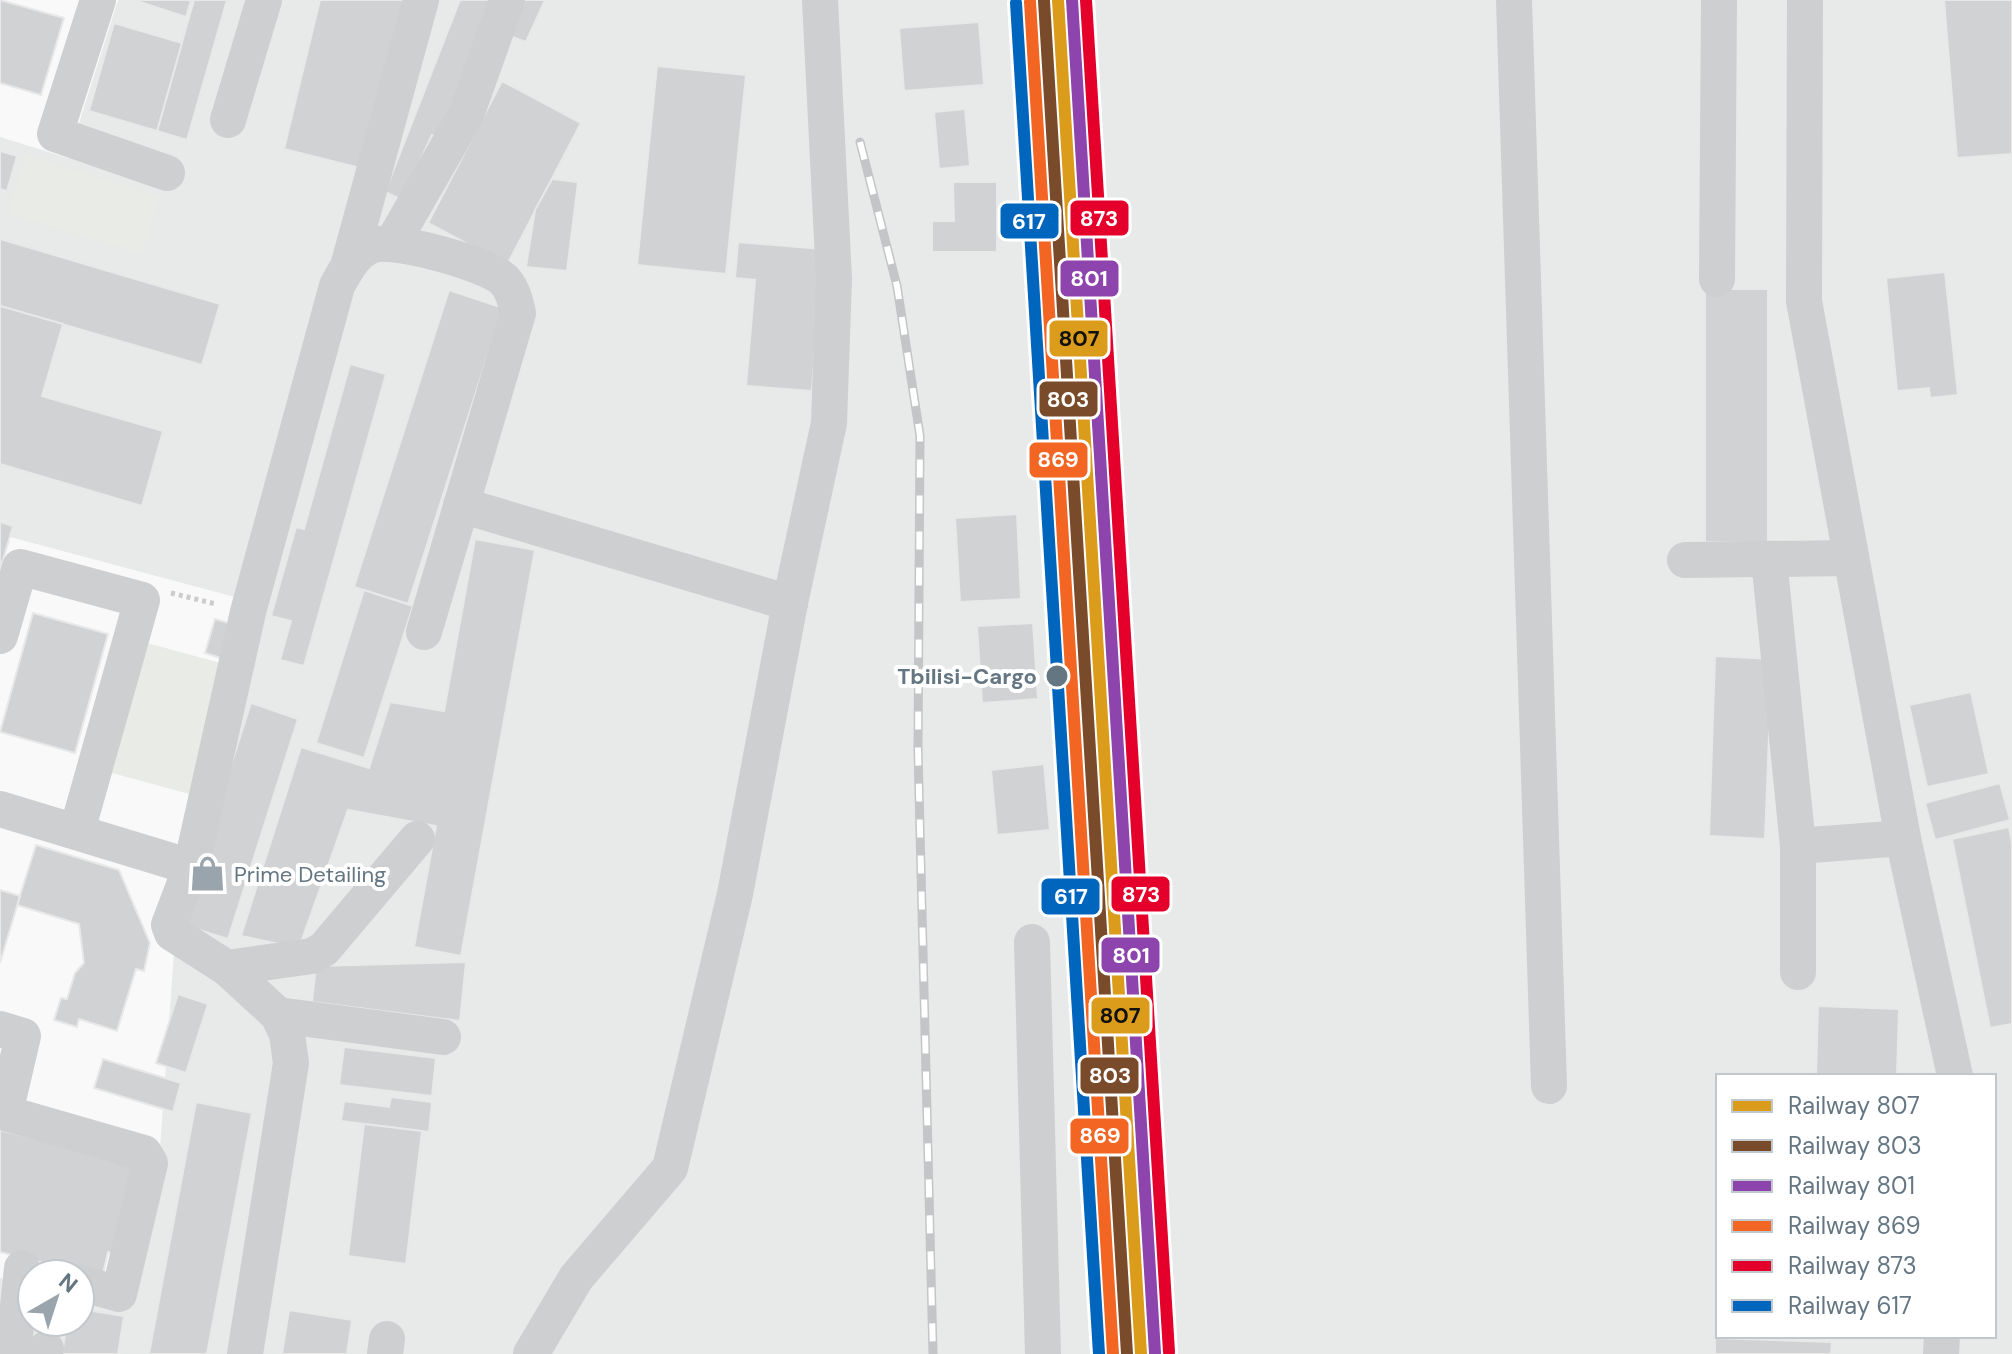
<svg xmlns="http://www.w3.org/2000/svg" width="2012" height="1354" font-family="'DM Sans',sans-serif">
<rect width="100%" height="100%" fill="#f9f9f9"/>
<path fill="#e8e9e9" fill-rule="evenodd" d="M118,0h1894v1354h-2012v-76l32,8v36h48v-24l43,11 36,-147 17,-237 70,-325 -236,-63 3,-11 -13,-4v-385l68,21zM1718,1076h276v260h-276z"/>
<g fill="#e8ebe6">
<polygon points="25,155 159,196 142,254 8,214"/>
<polygon points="147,643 228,665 193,795 112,773"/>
</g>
<g fill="#d0d2d3" stroke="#e8e8e8" stroke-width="2">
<polygon points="0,0 64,18 41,95 0,83"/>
<polygon points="134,0 191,0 186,17"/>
<polygon points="194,0 227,0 187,140 157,131"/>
<polygon points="320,0 404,0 364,169 284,149"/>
<polygon points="460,0 495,0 444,139 432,135 402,200 385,192"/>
<polygon points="515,0 545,0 526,42 502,33"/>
<polygon points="1944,0 2012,0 2012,154 1957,158"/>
<polygon points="979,22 984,85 904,91 899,28"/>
<polygon points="114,23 182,43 157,131 89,111"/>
<polygon points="657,66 746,75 726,274 637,265"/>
<polygon points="502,81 581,123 507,265 428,223"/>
<polygon points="965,109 970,166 939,169 934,112"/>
<polygon points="0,151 17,156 7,191 0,189"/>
<polygon points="552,179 578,182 567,271 526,267 535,210"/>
<polygon points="953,182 997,182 997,252 932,252 932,221 954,221"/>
<polygon points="0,239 220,304 202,365 0,306"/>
<polygon points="738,242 822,249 812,391 746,386 755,280 735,278"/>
<polygon points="1945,272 1958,395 1930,398 1929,388 1897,391 1886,278"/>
<polygon points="1705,289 1768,289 1768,543 1705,542"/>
<polygon points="449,290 503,308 408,604 354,587"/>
<polygon points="0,306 63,324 42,396 163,431 142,506 0,464"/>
<polygon points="350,364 386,374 304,666 280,660 291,621 271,616 296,527 304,529"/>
<polygon points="1017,514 1021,599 960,602 955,518"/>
<polygon points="0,522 13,526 0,570"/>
<polygon points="475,539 535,550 461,956 414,947 436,826 348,810 299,948 241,936 301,747 369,768 390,702 444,711"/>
<polygon points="364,590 413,606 364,758 316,743"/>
<polygon points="33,613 108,634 75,753 0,732"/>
<polygon points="215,619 242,627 231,661 205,653"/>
<polygon points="1033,623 1038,699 982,703 977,626"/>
<polygon points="1715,656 1772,659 1765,839 1709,836"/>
<polygon points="1971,692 1989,774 1927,787 1909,705"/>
<polygon points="251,703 298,719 228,939 180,924"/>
<polygon points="1044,764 1050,830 997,835 991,770"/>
<polygon points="2000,783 2010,820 1935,840 1925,803"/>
<polygon points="2009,827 2012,843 2012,1024 1990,1028 1952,839"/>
<polygon points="36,845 119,870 150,943 144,971 136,969 117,1031 79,1019 77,1027 54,1020 61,998 67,999 75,973 84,963 79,924 17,905"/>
<polygon points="0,890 20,896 0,963"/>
<polygon points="466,962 460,1021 312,1002 316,966"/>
<polygon points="178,994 208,1004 186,1073 156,1063"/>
<polygon points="1818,1006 1899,1009 1897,1076 1816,1076"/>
<polygon points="344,1047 436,1058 432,1096 339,1085"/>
<polygon points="103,1059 181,1083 173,1112 94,1088"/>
<polygon points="391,1097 432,1102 429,1132 341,1121 344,1101 389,1107"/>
<polygon points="196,1102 252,1113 207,1354 149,1354"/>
<polygon points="364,1124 422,1131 406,1264 348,1256"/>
<polygon points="0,1130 145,1167 122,1256 108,1252 102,1278 0,1252"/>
<polygon points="80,1309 124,1316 118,1354 62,1354 67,1322 80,1322"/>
<polygon points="289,1310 352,1320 347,1354 282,1354"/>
<polygon points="1715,1338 1832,1342 1831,1354 1715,1354"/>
</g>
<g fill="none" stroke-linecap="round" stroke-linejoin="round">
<polyline stroke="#cbcccd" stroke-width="5" stroke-dasharray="4 4" stroke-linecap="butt" points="171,593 216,604"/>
<g stroke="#cecfd0" stroke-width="36">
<polyline points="98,0 55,134 167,173"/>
<polyline points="1514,0 1549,1086"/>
<polyline points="1805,0 1804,301 1903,838 1955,1076"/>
<polyline points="228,120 264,0"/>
<polyline points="393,242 466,115 507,0"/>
<polyline points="349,263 421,0"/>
<polyline points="1717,279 1719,0"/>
<polyline points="461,505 790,603"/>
<polyline points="1769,559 1798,846 1798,972"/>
<polyline points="1685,560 1851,558"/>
<polyline points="0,636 20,567 142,600 77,831"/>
<polyline points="0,809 191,867 169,925 172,933 227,968 278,1015 287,1034 291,1063 245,1354"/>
<polyline points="1798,846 1903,838"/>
<path d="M191,867l57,-255 89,-326c8,-15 18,-35 36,-41 21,-7 115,19 131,35 9,10 11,20 14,33l-94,319"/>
<polyline points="1032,942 1043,1354"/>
<polyline points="227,968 312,956 324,949 417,839"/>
<polyline points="278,1015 443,1037"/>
<polyline points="0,1029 23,1036 5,1113 144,1153 150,1163 119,1294 80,1283"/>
<polyline points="13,1354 22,1268"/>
<polyline points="45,1354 46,1349"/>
<polyline points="385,1354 387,1339"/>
<polyline points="531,1354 576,1278 670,1168 735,894 790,603 829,423 834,279 820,0"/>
<polyline points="1941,1354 1942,1336"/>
</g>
<defs>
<polyline id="rail" points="860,142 897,286 920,436 918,750 933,1354"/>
</defs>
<use href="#rail" stroke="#c3c5c6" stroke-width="9"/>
<use href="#rail" stroke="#fff" stroke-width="6" stroke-dasharray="18" stroke-linecap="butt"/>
<defs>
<polyline id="rail-1" points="1058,0 1141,1354"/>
<polyline id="rail-2" points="1044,1 1127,1354"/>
<polyline id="rail-3" points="1072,0 1155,1353"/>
<polyline id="rail-4" points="1030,2 1113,1354"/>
<polyline id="rail-5" points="1086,0 1169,1352"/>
<polyline id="rail-6" points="1016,3 1099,1354"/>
</defs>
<use href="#rail-1" stroke="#fff" stroke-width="18"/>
<use href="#rail-2" stroke="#fff" stroke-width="18"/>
<use href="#rail-3" stroke="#fff" stroke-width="18"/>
<use href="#rail-4" stroke="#fff" stroke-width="18"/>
<use href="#rail-5" stroke="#fff" stroke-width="18"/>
<use href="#rail-6" stroke="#fff" stroke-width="18"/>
<use href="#rail-1" stroke="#da9c1a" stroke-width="12"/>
<use href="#rail-2" stroke="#7a4b2a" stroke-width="12"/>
<use href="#rail-3" stroke="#8e44ad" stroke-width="12"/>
<use href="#rail-4" stroke="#f26522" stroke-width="12"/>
<use href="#rail-5" stroke="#e4002b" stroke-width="12"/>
<use href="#rail-6" stroke="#0065bd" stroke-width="12"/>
</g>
<defs>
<symbol id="shop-bare" viewBox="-9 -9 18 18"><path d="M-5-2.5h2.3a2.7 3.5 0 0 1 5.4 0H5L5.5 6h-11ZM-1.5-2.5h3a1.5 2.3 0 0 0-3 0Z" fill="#99a4ac" stroke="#fff" stroke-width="2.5" paint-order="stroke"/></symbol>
</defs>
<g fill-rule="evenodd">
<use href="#shop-bare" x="182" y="848" width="51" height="51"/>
</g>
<circle fill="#657683" stroke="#fff" stroke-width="3" cx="1057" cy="676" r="12"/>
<g text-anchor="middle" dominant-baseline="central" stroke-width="8" stroke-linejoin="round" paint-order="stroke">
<g font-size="22" font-weight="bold" fill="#657683" stroke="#fff" text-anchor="end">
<text x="1037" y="676">Tbilisi-Cargo</text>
</g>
<g font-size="22" fill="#657683" stroke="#fff" text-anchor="start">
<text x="234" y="874">Prime Detailing</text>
</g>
</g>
<g stroke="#fff" stroke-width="3">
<rect x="1069" y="199" width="61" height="38" rx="8" fill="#e4002b"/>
<rect x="999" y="202" width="61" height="38" rx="8" fill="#0065bd"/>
<rect x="1059" y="259" width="61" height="39" rx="8" fill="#8e44ad"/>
<rect x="1048" y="319" width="61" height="39" rx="8" fill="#da9c1a"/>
<rect x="1038" y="380" width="61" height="38" rx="8" fill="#7a4b2a"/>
<rect x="1028" y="441" width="61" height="38" rx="8" fill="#f26522"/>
<rect x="1110" y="875" width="61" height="38" rx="8" fill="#e4002b"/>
<rect x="1040" y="877" width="61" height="39" rx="8" fill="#0065bd"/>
<rect x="1100" y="936" width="61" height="38" rx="8" fill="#8e44ad"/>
<rect x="1090" y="996" width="61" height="39" rx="8" fill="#da9c1a"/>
<rect x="1079" y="1056" width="61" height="39" rx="8" fill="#7a4b2a"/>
<rect x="1069" y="1117" width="61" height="38" rx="8" fill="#f26522"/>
</g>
<g font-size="22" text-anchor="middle" font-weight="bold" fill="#fff">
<text x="1099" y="226">873</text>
<text x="1029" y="229">617</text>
<text x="1089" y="286">801</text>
<text x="1068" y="407">803</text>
<text x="1058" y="467">869</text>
<text x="1141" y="902">873</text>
<text x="1071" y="904">617</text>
<text x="1131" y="963">801</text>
<text x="1110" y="1083">803</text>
<text x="1100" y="1143">869</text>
</g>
<g font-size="22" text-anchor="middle" font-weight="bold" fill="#111">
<text x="1079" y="346">807</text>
<text x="1120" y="1023">807</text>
</g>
<rect x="1716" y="1074" width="280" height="264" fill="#ffffff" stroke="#c1c8cd" stroke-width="2"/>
<rect x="1732" y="1100" width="40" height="12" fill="#da9c1a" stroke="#c1c8cd" stroke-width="2"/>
<text x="1788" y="1114" font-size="24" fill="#657683">Railway 807</text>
<rect x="1732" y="1140" width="40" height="12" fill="#7a4b2a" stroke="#c1c8cd" stroke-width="2"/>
<text x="1788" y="1154" font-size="24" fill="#657683">Railway 803</text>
<rect x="1732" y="1180" width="40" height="12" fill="#8e44ad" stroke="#c1c8cd" stroke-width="2"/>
<text x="1788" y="1194" font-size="24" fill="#657683">Railway 801</text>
<rect x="1732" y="1220" width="40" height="12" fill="#f26522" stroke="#c1c8cd" stroke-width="2"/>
<text x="1788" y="1234" font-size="24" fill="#657683">Railway 869</text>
<rect x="1732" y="1260" width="40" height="12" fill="#e4002b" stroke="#c1c8cd" stroke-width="2"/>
<text x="1788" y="1274" font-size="24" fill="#657683">Railway 873</text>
<rect x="1732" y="1300" width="40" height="12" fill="#0065bd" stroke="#c1c8cd" stroke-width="2"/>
<text x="1788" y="1314" font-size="24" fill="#657683">Railway 617</text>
<g transform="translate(56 1298) rotate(39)"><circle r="38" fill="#ffffff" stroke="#c1c8cd" stroke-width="2"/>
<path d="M0-6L14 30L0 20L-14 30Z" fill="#99a4ac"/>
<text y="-12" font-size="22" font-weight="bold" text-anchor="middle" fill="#657683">N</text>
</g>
</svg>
